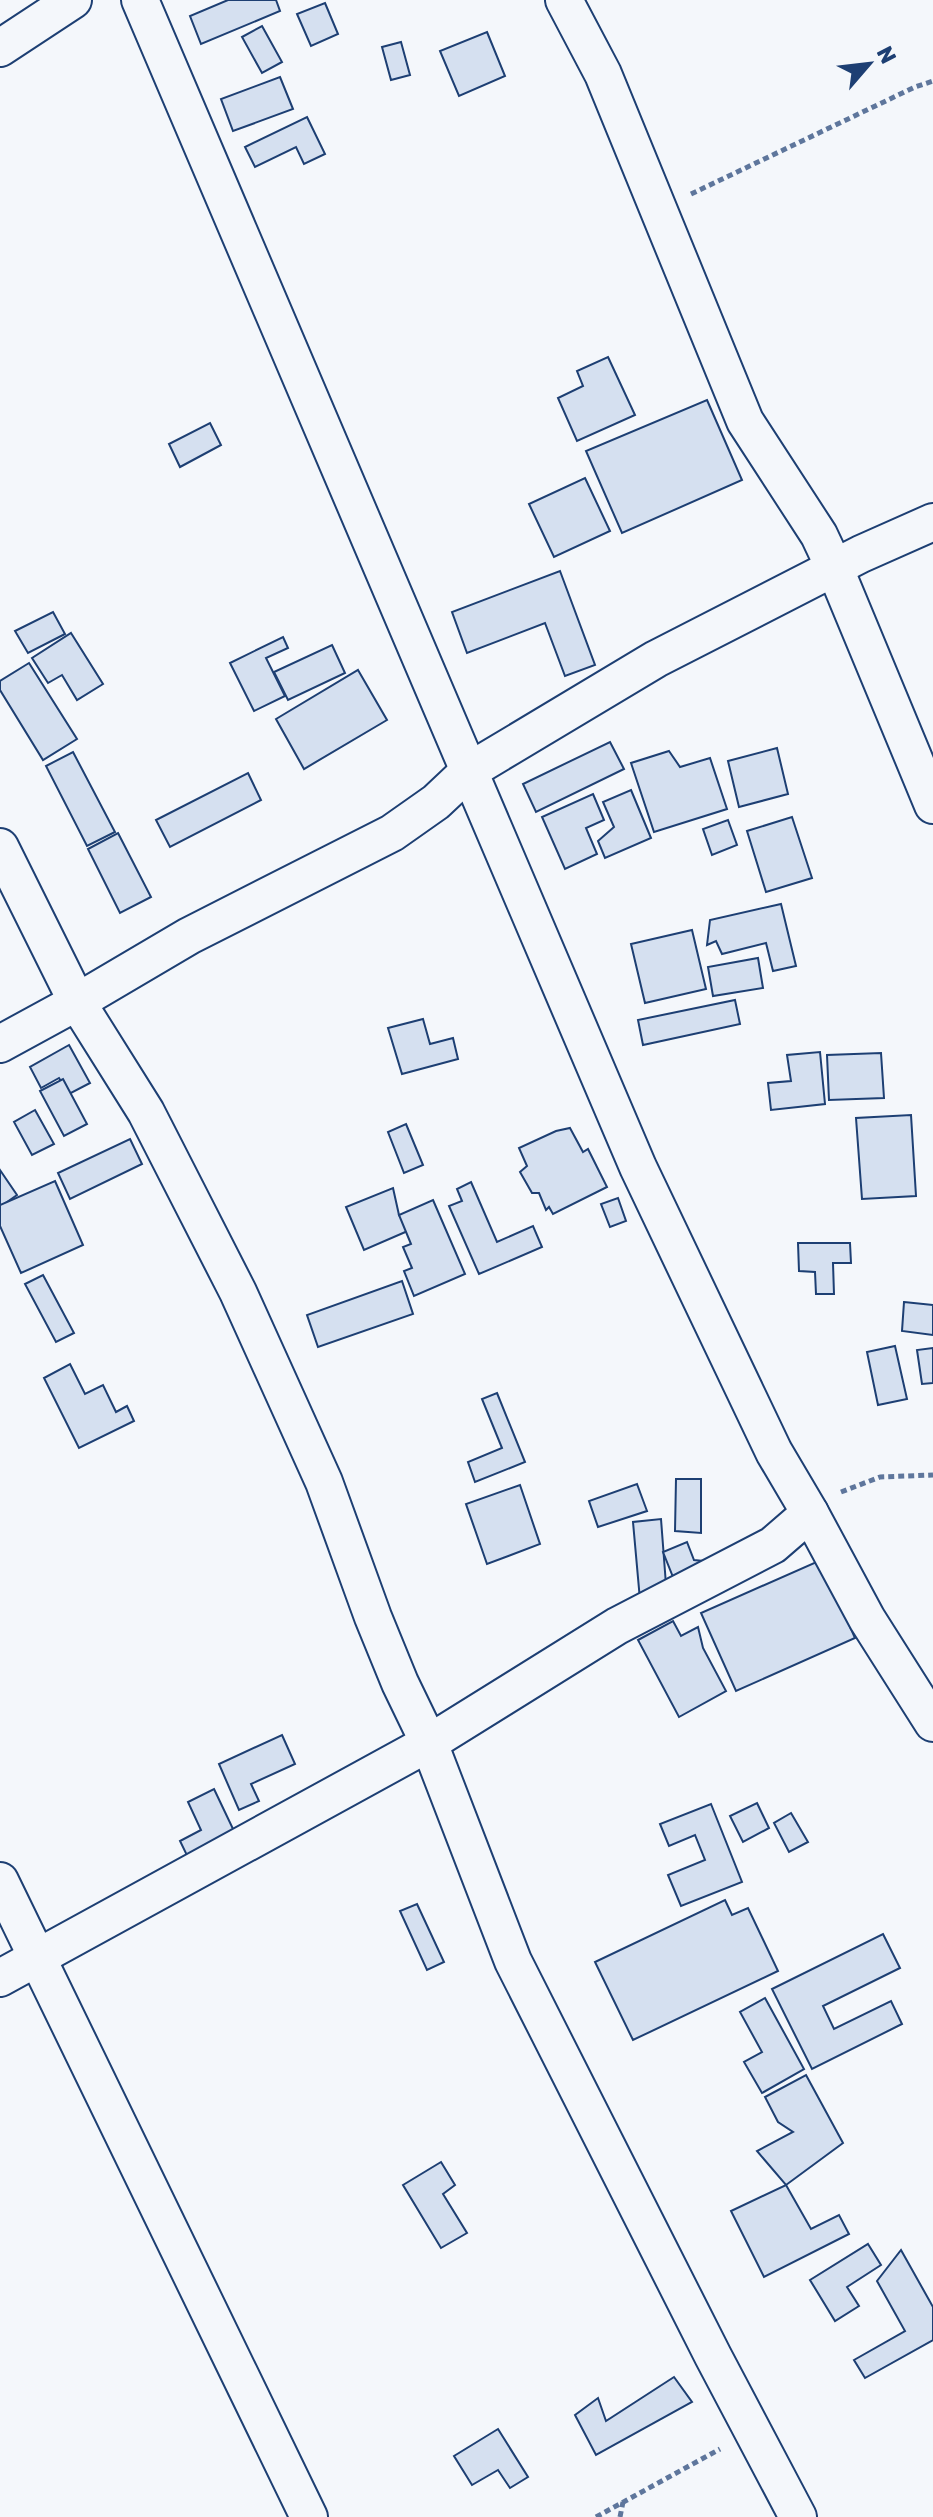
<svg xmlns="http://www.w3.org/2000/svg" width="933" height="2517" font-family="Rubik,sans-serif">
<rect width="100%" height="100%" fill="#f4f7fb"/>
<g fill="#d5e0f0" stroke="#1d3f73" stroke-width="2">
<polygon points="228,0 276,0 280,11 201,44 190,16"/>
<polygon points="325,3 338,34 311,46 297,14"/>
<polygon points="262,26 282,62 262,73 242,37"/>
<polygon points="487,32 505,76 459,96 440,51"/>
<polygon points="401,42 410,75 391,80 382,47"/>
<polygon points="280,77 293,109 233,131 221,99"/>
<polygon points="307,117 325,154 304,164 296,147 255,167 245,147"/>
<polygon points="608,357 635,415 577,441 558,398 583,386 577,371"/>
<polygon points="707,400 742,480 622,533 586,451"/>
<polygon points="210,423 221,445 180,467 169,444"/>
<polygon points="585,478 610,531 554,557 529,504"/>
<polygon points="560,571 595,665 565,676 545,623 467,653 452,612"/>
<polygon points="53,612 65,634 28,653 15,631"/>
<polygon points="71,633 103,684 77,700 62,675 48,683 32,658"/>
<polygon points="283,637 288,648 266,658 285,696 254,711 230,663"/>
<polygon points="332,645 345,673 288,700 274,672"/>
<polygon points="29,663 77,739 43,760 0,690 0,681"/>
<polygon points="358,670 387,720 304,769 276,719"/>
<polygon points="610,742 624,769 536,812 523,784"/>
<polygon points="777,748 788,794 739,807 728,761"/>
<polygon points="669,751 680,767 710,758 727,809 654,832 631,763"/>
<polygon points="73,752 115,832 87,846 46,766"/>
<polygon points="248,773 261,800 170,847 156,820"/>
<polygon points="631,790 651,838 605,858 598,841 614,827 603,802"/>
<polygon points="593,794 604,820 586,828 597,854 565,869 542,817"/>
<polygon points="792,817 812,878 766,892 747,831"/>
<polygon points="728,820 737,845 712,855 703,829"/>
<polygon points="118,833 151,897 120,913 88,849"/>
<polygon points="781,904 796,966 773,971 766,943 722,954 716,941 707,945 710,920"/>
<polygon points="692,930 706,989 645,1003 631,944"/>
<polygon points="758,958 763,988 713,996 708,967"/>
<polygon points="735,1000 740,1024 643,1045 638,1020"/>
<polygon points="423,1019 430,1044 453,1038 458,1059 402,1074 388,1028"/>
<polygon points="69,1045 90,1083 69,1094 59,1078 41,1088 30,1067"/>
<polygon points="820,1052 825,1104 771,1110 768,1083 791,1081 787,1055"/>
<polygon points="881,1053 884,1098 829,1100 827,1055"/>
<polygon points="63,1079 87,1124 64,1136 40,1091"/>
<polygon points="35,1110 54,1144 32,1155 14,1122"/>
<polygon points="911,1115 916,1196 862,1199 856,1118"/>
<polygon points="406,1124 423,1165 404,1173 388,1132"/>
<polygon points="570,1128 583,1152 588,1149 607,1187 553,1214 549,1207 546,1210 539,1193 532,1193 520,1172 527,1166 519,1148 556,1131"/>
<polygon points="130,1139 142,1164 70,1199 58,1173"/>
<polygon points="0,1170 17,1195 0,1207"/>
<polygon points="55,1181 83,1245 21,1273 0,1226 0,1205"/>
<polygon points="471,1182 497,1242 533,1226 542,1247 479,1274 449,1206 462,1201 457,1189"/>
<polygon points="393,1188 399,1215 410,1230 364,1250 346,1207"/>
<polygon points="618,1198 626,1221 610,1227 601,1204"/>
<polygon points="433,1200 465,1274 414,1296 404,1271 412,1268 403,1247 411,1244 399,1215"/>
<polygon points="798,1243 850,1243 851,1263 833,1263 834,1294 816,1294 815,1272 799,1271"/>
<polygon points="43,1275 74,1333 56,1342 25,1284"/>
<polygon points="402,1281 413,1314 318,1347 307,1315"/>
<polygon points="904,1302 933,1305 933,1335 902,1331"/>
<polygon points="895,1346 907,1399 878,1405 867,1352"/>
<polygon points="933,1348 933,1383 922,1384 917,1350"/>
<polygon points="70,1364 85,1394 103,1385 116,1412 127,1406 134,1421 79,1448 44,1378"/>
<polygon points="497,1393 525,1462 475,1482 468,1462 502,1448 482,1399"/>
<polygon points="676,1479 701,1479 701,1533 675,1531"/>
<polygon points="637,1484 647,1511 598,1527 589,1501"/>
<polygon points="520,1485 540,1544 487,1564 466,1504"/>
<polygon points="661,1519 667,1598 640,1600 633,1522"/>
<polygon points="687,1542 694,1560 714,1562 681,1597 663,1552"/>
<polygon points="821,1560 855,1638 736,1691 701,1613"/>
<polygon points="673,1621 681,1636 698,1627 703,1648 726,1691 679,1717 638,1640"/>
<polygon points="282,1735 295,1764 251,1784 259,1801 239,1810 219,1764"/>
<polygon points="214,1789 244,1852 197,1876 180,1841 201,1830 188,1802"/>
<polygon points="757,1803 769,1828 743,1842 730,1816"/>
<polygon points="711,1804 742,1882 681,1906 668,1875 705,1860 695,1835 669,1846 660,1824"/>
<polygon points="791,1813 808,1842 789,1852 774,1823"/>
<polygon points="725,1900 732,1915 748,1908 778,1971 633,2040 595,1962"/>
<polygon points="417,1904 444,1962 427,1970 400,1911"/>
<polygon points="883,1934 900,1968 823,2006 834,2029 891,2001 902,2024 812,2069 772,1989"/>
<polygon points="765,1998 804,2069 762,2093 744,2062 762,2052 740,2012"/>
<polygon points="806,2075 843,2143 786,2185 757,2151 793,2132 778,2122 765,2097"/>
<polygon points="441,2162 455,2185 443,2194 467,2233 441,2248 403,2185"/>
<polygon points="786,2185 811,2229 839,2215 849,2234 764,2277 731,2211"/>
<polygon points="868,2244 881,2265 847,2287 859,2306 835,2321 810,2280"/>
<polygon points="901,2250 933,2307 933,2340 865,2378 854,2360 905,2331 877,2281"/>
<polygon points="674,2377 692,2402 596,2455 575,2415 598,2398 606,2421"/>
<polygon points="498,2429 528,2477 510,2488 498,2470 472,2485 454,2456"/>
</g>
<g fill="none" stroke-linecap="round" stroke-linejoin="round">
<defs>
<g id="street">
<polyline points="140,0 638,1167 774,1452 810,1513 867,1619 933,1723"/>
<polyline points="564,0 603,74 745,421 819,535 835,569 933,805"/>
<polyline points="0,48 73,0"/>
<polyline points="0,847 77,1002 146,1112 238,1292 324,1482 373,1617 400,1683 429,1743 513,1961 713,2356 798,2517"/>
<polyline points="0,1044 77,1002 189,936 392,833 436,802 469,771 656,659 861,554 933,522"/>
<polyline points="0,1881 309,2517"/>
<polyline points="0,1978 429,1743 617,1626 773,1545 810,1513"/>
</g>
</defs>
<use href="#street" stroke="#1d3f73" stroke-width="40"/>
<g stroke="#5e769c" stroke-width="5" stroke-dasharray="6 4" stroke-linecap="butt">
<polyline points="691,194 915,87 933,81"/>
<polyline points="841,1492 880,1477 933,1475"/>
<polyline points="596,2517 720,2449"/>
<polyline points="620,2517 623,2502"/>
</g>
<use href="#street" stroke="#f4f7fb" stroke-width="36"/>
</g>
<g transform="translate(869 64) rotate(62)" stroke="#f4f7fb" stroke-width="6" paint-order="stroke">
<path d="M0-6L14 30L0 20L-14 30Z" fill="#1d3f73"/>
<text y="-12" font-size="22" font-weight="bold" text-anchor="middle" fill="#1d3f73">N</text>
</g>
</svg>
